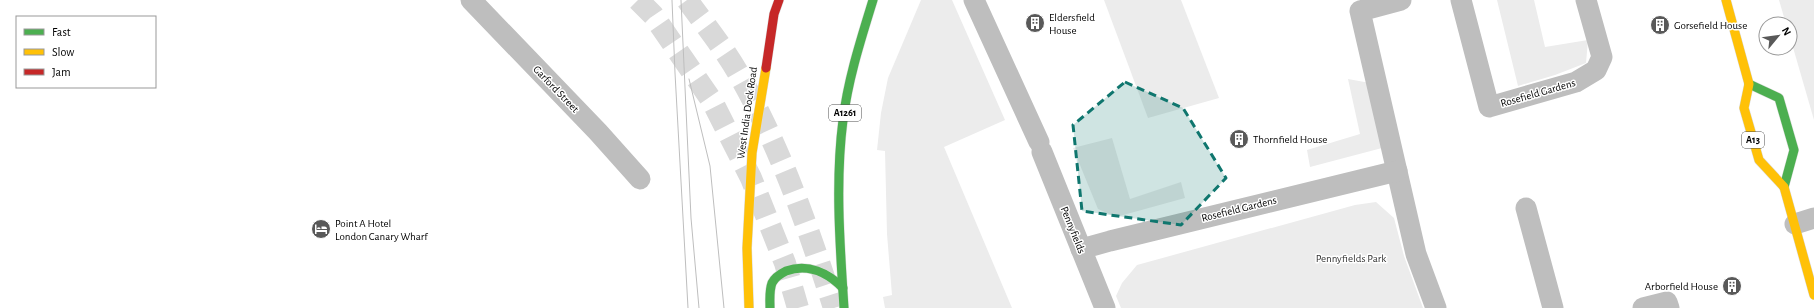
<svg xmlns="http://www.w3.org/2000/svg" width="1814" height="308" font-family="'Alegreya Sans',sans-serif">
<rect width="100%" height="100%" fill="#fff"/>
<g fill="#ececec">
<polygon points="921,0 952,0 1005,120 944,147 1012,308 885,308 883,297 892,295 887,234 885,151 877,150 881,113 888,78"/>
<polygon points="1104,0 1181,0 1219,98 1148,118"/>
<polygon points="1497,0 1534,0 1545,47 1588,40 1586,63 1555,75 1518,86"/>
<polygon points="1779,0 1814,0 1814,120 1790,37 1790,24 1786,24"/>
<polygon points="1348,79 1370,83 1382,148 1310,167 1307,150 1360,134"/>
<polygon points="1112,138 1130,199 1181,182 1185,198 1116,217 1098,209 1073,148"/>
<polygon points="1376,202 1394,218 1404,256 1423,308 1121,308 1116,296 1122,283 1137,265 1355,205"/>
</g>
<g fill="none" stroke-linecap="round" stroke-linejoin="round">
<g stroke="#d9d9d9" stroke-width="22" stroke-dasharray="22 11" stroke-linecap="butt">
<polyline points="638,0 653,15 712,101 751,178 785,263 798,308"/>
<path d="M687,0c19,26 40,52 55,80 40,72 67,150 92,228"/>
</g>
<defs>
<g id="fast">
<polyline points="1749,84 1779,98 1794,150 1784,187"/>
<path d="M770,308c0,-8 -1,-17 2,-25 3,-6 8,-9 14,-12 22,-8 42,2 57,17"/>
<path d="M844,308c-4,-62 -9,-126 -1,-188 5,-41 18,-81 30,-120"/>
</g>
<g id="slow">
<polyline points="1726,0 1749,84 1744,108 1759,160 1784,187 1814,295"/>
<polyline points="749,308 747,248 752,153 766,68"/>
</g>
<polyline id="jam" points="766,68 774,14 779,0"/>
</defs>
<use href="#fast" stroke="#dbdbdb" stroke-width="10"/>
<use href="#slow" stroke="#dbdbdb" stroke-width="10"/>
<use href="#jam" stroke="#dbdbdb" stroke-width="10"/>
<g stroke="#bebebe" stroke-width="21">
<polyline points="471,0 598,132 640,179"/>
<polyline points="974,0 1039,142"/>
<polyline points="1401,0 1360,11 1416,254 1436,308"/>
<polyline points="1461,0 1489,107 1576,82 1596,70 1602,57 1586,0"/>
<polyline points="1042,152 1105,308"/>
<polyline points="1526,208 1553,308"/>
<polyline points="1795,224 1814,218"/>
<polyline points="1081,249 1110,241 1397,171"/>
<polyline points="1643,308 1667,302 1669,308"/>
</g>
<use href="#fast" stroke="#4caf50" stroke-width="9"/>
<use href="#slow" stroke="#ffc107" stroke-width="9"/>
<use href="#jam" stroke="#c62828" stroke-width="9"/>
<g stroke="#bebebe" stroke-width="1">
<polyline points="672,0 675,73 688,308"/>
<polyline points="681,0 691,218 699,308"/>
<polyline points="689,79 710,166 724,308"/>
</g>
</g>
<path fill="#0f766e" fill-opacity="0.2" stroke="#0f766e" stroke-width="3" stroke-dasharray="8 5" stroke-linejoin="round" d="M1125,82l58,26 43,70 -45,47 -99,-14 -9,-86z"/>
<defs>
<symbol id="building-disc" viewBox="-11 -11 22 22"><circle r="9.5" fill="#595959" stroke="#fff"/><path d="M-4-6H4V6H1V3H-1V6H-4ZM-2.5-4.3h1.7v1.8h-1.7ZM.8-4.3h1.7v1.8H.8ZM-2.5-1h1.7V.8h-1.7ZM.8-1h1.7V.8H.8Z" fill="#fff"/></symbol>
<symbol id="hotel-disc" viewBox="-11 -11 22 22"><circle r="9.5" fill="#595959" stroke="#fff"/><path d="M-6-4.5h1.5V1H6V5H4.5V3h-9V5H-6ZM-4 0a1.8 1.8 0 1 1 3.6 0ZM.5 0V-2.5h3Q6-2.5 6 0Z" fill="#fff"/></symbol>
</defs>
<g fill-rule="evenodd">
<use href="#building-disc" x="1024" y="12" width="22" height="22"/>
<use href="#building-disc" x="1649" y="14" width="22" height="22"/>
<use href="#building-disc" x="1228" y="128" width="22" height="22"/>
<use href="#hotel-disc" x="310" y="218" width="22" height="22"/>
<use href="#building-disc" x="1721" y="275" width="22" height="22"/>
</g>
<g text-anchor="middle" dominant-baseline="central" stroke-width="3" stroke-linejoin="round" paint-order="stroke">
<g fill="#fff" stroke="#4c4c4c" stroke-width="1">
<rect x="829" y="105" width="32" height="16" rx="3"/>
<rect x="1742" y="132" width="22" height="16" rx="3"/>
</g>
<g font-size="10" font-weight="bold" fill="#000">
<text x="845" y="113">A1261</text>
<text x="1753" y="140">A13</text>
</g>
<g font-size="11" fill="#000" stroke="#fff" text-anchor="start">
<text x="1049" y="17">Eldersfield<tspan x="1049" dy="13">House</tspan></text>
<text x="1674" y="25">Gorsefield House</text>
<text x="1253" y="139">Thornfield House</text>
<text x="335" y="223">Point A Hotel<tspan x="335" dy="13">London Canary Wharf</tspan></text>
<text x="1718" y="286" text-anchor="end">Arborfield House</text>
</g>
<g font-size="11" fill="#000" stroke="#fff">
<text transform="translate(556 89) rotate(46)">Garford Street</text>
<text transform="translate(1538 93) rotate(-16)">Rosefield Gardens</text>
<text transform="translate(747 113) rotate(-82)">West India Dock Road</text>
<text transform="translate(1239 209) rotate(-14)">Rosefield Gardens</text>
<text transform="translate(1073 230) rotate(68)">Pennyfields</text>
</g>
<g font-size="11" fill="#333" stroke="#fff">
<text x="1351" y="258">Pennyfields Park</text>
</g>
</g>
<rect x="16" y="16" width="140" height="72" fill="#ffffff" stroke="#999999"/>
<rect x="24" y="29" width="20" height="6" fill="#4caf50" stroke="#999999"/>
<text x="52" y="36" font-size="12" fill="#000000">Fast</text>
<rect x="24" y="49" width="20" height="6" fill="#ffc107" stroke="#999999"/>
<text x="52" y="56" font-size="12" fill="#000000">Slow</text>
<rect x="24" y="69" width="20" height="6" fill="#c62828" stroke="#999999"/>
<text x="52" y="76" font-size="12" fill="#000000">Jam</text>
<g transform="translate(1778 36) rotate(61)"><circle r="19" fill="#ffffff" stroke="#999999"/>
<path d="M0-3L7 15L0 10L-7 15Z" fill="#595959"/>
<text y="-6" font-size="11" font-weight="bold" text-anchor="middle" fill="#000000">N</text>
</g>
</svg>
